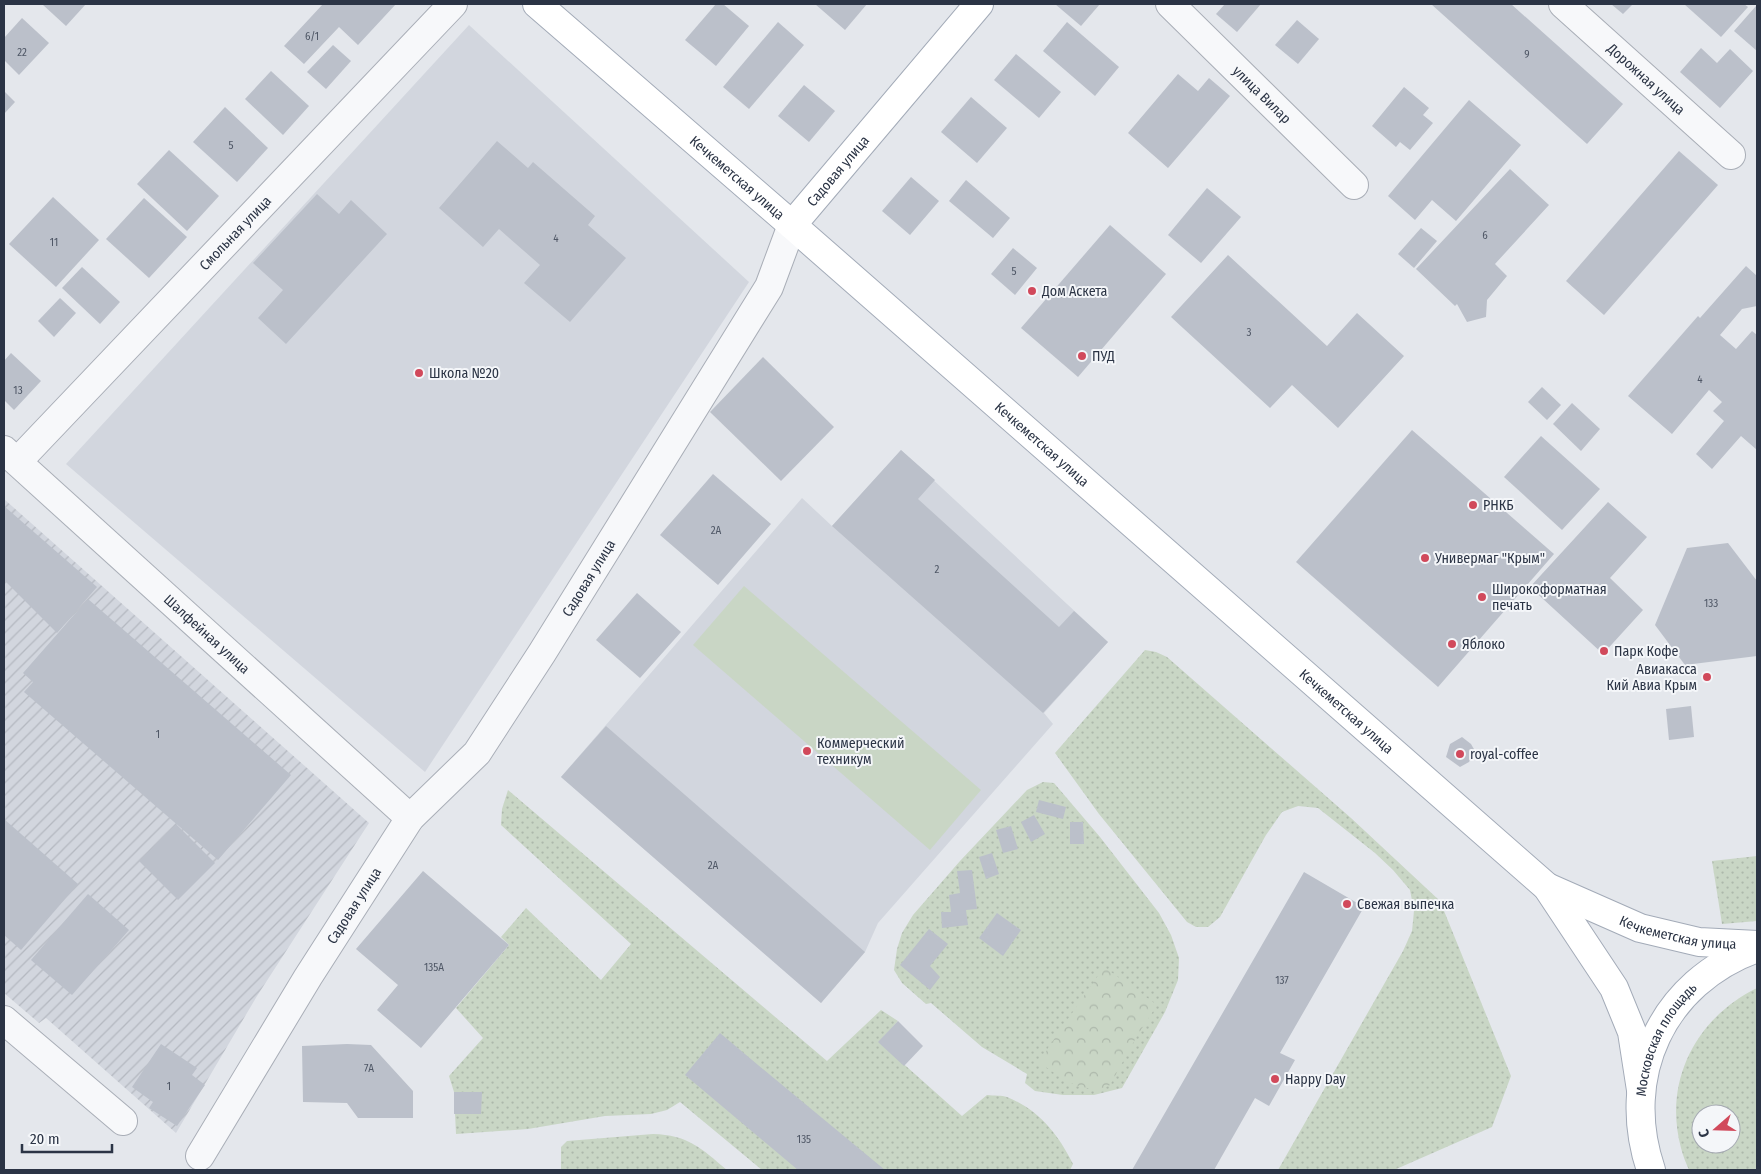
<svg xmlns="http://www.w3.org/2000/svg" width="1761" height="1174" font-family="'Fira Sans Condensed',sans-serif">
<defs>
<pattern id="industrial-furrows" width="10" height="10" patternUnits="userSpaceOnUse" patternTransform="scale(1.25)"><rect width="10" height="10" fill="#d2d6de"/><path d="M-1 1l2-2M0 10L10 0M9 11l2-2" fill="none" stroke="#b4b8c0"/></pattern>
<pattern id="grass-dots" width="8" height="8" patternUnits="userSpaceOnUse" patternTransform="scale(1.25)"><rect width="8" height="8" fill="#c9d6c5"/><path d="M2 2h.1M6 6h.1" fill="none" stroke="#adb8ab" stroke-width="1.8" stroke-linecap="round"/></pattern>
<pattern id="forest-crowns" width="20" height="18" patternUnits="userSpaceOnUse" patternTransform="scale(1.25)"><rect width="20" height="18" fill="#c9d6c5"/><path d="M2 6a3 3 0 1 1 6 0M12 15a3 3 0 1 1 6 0" fill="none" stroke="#adb8ab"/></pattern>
</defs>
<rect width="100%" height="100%" fill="#e4e7ec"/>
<g fill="#d2d6de">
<polygon points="469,25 749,282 425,772 66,464"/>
<polygon points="901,450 1108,642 1044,713 1053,724 878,923 865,952 821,1003 561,777 802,498 832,526"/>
</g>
<polygon fill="url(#industrial-furrows)" points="4,499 369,823 257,996 176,1133 46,1018 39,1023 4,993"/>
<g fill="url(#grass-dots)" fill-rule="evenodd">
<polygon points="1145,650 1156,652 1167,657 1351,818 1440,901 1511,1076 1492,1127 1394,1170 1278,1170 1403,951 1412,931 1414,911 1410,890 1393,870 1375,853 1318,808 1298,806 1282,812 1266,835 1220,917 1208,927 1196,927 1187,922 1099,814 1055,753"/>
<polygon points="1043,782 1054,783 1100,837 1159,913 1171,935 1179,958 1178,980 1165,1012 1122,1088 1094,1095 1063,1095 1035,1091 1025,1083 1027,1074 982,1047 931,1003 926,1004 902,983 894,970 897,949 902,933 913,915 960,861 1027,790"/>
<path d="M508,790l319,271 54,-51 17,11 -19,21 83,74 25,-21c7,1 15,0 20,2 32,13 51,37 66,67l-3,6h-308l-82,-68 -13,8 -16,4 -46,2 -77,13 -72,5 -2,-42 -5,-16 34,-38 -27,-30 53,-63 -8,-8 25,-29 75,72 30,-36 -130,-119 1,-16z"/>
<polygon points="1757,856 1757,921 1722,924 1712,861"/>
<path d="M1757,988v182h-68c-3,-7 -6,-14 -8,-22 -18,-67 15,-130 76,-160zM1701,1114h30v30h-30z"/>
<path d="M653,1134c35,1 48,14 74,36h-166v-23l6,-6z"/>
</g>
<polygon fill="url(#forest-crowns)" points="1104,967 1157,1005 1137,1036 1110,1085 1100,1090 1081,1087 1066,1081 1040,1063 1048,1048"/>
<polygon fill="#c9d6c5" points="744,586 981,790 930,850 693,645"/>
<g fill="#bbc0ca">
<polygon points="42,4 86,4 66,26"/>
<polygon points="323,4 396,4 358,45 339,27 304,64 284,46"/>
<polygon points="716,4 723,4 749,26 716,66 685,40"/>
<polygon points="815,4 867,4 845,30"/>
<polygon points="1055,4 1100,4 1081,26"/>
<polygon points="1225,4 1261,4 1237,32 1216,14"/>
<polygon points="1431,4 1511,4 1623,104 1587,144"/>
<polygon points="1611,4 1633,4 1623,14"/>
<polygon points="1684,4 1744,4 1748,7 1721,37"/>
<polygon points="1756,6 1757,7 1757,51 1734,31"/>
<polygon points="22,18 49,43 19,75 4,60 4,38"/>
<polygon points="1297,20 1319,39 1298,64 1275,45"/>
<polygon points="778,22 804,45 749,109 723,87"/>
<polygon points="1067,22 1119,67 1095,96 1043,51"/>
<polygon points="333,45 351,61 326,89 307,72"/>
<polygon points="1701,48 1717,63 1730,49 1753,71 1720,108 1680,72"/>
<polygon points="1016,54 1061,92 1039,118 994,80"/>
<polygon points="271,71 309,106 283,135 245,99"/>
<polygon points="1178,74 1198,91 1209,78 1230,96 1168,168 1128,133"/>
<polygon points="804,85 835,111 809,142 778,116"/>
<polygon points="1404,87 1429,108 1423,115 1433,123 1410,150 1400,142 1396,147 1372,126"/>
<polygon points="4,91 15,102 4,114"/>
<polygon points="971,97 1007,128 977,163 941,132"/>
<polygon points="1469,100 1521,145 1456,221 1432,200 1415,220 1388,196"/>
<polygon points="225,107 268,148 237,182 193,142"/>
<polygon points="497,141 528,168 533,162 595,216 588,225 626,258 570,322 524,283 540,265 499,229 483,247 439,208"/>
<polygon points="169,150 219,196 187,231 137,184"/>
<polygon points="1679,151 1718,185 1604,315 1566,281"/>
<polygon points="1510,169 1549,205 1495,264 1507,276 1487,300 1486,317 1467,322 1457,304 1455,306 1416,269"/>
<polygon points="911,177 939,201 910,235 882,211"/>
<polygon points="966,180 1010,218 993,238 949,201"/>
<polygon points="1207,188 1241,217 1201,263 1168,235"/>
<polygon points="317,194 339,214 351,200 387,234 286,344 258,318 283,290 253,263"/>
<polygon points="53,197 99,240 56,287 9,244"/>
<polygon points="144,198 187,237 149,278 106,239"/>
<polygon points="1110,225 1166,274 1078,377 1021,328"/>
<polygon points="1421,228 1437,241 1414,268 1398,254"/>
<polygon points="1013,248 1037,268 1015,295 991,274"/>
<polygon points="1228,255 1327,346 1357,313 1404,356 1338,428 1292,385 1270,408 1171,317"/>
<polygon points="1746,266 1757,276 1757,306 1742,309 1720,335 1736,349 1752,331 1757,335 1757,450 1741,436 1712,469 1696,454 1724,421 1713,411 1722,402 1709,390 1672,434 1628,396 1698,316 1700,318"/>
<polygon points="82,267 120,302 100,324 62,288"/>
<polygon points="60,298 76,313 54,337 38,321"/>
<polygon points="11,353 41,381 14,410 4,400 4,361"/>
<polygon points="763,357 834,427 781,481 710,412"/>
<polygon points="1542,387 1561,405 1547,420 1528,402"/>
<polygon points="1572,403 1600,429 1581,451 1553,424"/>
<polygon points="1412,430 1554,554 1438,687 1296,562"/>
<polygon points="1541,436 1600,489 1562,530 1504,477"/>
<polygon points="901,450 935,480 918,499 1059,627 1074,611 1108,642 1043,713 832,526"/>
<polygon points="713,474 771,524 718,585 660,535"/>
<polygon points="1608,502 1647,537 1610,578 1643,610 1603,654 1530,587"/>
<polygon points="4,506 97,587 57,633 4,580"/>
<polygon points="1728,543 1757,581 1757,656 1685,665 1655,625 1687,548"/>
<polygon points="637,593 681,632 640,678 596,640"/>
<polygon points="88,599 291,775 218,860 24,692 33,682 23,673"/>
<polygon points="1691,706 1694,737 1669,740 1666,709"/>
<polygon points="606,726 865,952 821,1003 561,777"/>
<polygon points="1462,737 1471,744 1475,751 1469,762 1460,767 1446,757 1450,744"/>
<polygon points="1039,800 1066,807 1063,819 1036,812"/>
<polygon points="1034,815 1045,834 1031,842 1021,822"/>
<polygon points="4,819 78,884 21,950 4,935"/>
<polygon points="1070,822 1083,822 1084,844 1070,844"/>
<polygon points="176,824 215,863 178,900 139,861"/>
<polygon points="1011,826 1018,849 1003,853 996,830"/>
<polygon points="992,853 999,874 986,879 979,857"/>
<polygon points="972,870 977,909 966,910 968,925 942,928 941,912 951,912 949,895 960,893 957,871"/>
<polygon points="423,871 509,945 421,1048 377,1010 398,985 356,949"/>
<polygon points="1304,872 1364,907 1280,1053 1295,1060 1269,1106 1255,1098 1214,1170 1132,1170"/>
<polygon points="88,894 129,930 72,995 31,960"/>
<polygon points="997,913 1021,930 1003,956 979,938"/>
<polygon points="929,929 948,944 930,966 940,977 930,990 900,965"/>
<polygon points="898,1021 923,1046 904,1066 878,1042"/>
<polygon points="720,1033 758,1065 885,1170 798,1170 685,1075"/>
<polygon points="161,1044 197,1068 192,1075 205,1085 177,1126 149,1108 153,1102 132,1087"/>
<polygon points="347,1044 371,1045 413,1091 413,1118 358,1118 347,1103 303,1102 302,1046"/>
<polygon points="454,1092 482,1092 481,1114 454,1114"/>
</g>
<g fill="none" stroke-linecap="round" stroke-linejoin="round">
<defs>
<g id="minor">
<path id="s1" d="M1170,4l184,181"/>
<path id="s2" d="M1563,4l168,151"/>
<path id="s3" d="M4,450l406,368"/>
<path id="s4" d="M18,461l435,-457"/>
<polyline points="4,1020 123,1121"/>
<path id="s5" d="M200,1156l108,-179 102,-159 67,-65 65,-100 227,-366 23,-62"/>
</g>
<g id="major">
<path id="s6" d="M537,4l255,221 755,662 67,101 18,44 9,58"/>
<path id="s7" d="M792,225l187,-221"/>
<path id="s8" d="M1547,887l93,41 59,14 58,3"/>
<path id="s9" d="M1651,1170c-32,-94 11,-188 106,-222"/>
</g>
</defs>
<use href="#minor" stroke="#a9aeb7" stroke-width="30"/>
<use href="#major" stroke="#a3abb8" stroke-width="30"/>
<use href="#minor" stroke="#f7f8fa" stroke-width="28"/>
<use href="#major" stroke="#fff" stroke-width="28"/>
</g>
<g fill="#d1495b" stroke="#f4f6f9" stroke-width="2">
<circle cx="1032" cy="291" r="5"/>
<circle cx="1082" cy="356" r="5"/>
<circle cx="419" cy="373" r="5"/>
<circle cx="1473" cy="505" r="5"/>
<circle cx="1425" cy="558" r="5"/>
<circle cx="1482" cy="597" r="5"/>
<circle cx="1452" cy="644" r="5"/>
<circle cx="1604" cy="651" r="5"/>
<circle cx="1707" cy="677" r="5"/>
<circle cx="807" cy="751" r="5"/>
<circle cx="1460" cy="754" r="5"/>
<circle cx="1347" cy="904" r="5"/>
<circle cx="1275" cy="1079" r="5"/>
</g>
<g text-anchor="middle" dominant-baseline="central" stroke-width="4" stroke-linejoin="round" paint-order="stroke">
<g font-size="11" fill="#4f5766">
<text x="312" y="36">6/1</text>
<text x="22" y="52">22</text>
<text x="1527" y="54">9</text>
<text x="231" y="145">5</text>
<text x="1485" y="235">6</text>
<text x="556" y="238">4</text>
<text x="54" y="242">11</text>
<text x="1014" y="271">5</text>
<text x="1249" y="332">3</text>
<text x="1700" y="379">4</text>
<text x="18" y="390">13</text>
<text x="716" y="530">2А</text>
<text x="937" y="569">2</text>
<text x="1711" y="603">133</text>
<text x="158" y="734">1</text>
<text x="713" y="865">2А</text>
<text x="434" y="967">135А</text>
<text x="1282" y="980">137</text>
<text x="369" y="1068">7А</text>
<text x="169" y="1086">1</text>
<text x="804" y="1139">135</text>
</g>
<g font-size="14" fill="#2b3445" stroke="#f4f6f9">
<text stroke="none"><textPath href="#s2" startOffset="112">Дорожная улица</textPath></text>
<text stroke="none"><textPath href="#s1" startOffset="129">улица Вилар</textPath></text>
<text stroke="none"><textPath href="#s7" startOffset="71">Садовая улица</textPath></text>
<text stroke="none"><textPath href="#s6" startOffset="265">Кечкеметская улица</textPath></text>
<text stroke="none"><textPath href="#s4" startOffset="315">Смольная улица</textPath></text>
<text stroke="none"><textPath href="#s6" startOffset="670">Кечкеметская улица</textPath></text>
<text stroke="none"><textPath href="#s5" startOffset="699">Садовая улица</textPath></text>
<text stroke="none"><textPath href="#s3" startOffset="274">Шалфейная улица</textPath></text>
<text stroke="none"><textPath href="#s6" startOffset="1075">Кечкеметская улица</textPath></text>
<text stroke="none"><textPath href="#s5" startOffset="294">Садовая улица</textPath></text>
<text stroke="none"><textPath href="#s8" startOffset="140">Кечкеметская улица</textPath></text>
<text stroke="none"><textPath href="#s9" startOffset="138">Московская площадь</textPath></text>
</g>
<g font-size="14" fill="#2b3445" stroke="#f4f6f9" text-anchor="start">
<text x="1042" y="291">Дом Аскета</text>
<text x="1092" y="356">ПУД</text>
<text x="429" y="373">Школа №20</text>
<text x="1483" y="505">РНКБ</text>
<text x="1435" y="558">Универмаг "Крым"</text>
<text x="1492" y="589">Широкоформатная<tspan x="1492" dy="16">печать</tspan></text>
<text x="1462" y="644">Яблоко</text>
<text x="1614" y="651">Парк Кофе</text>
<text x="1697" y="669" text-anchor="end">Авиакасса<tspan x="1697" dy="16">Кий Авиа Крым</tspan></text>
<text x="817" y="743">Коммерческий<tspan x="817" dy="16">техникум</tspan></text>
<text x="1470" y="754">royal-coffee</text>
<text x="1357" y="904">Свежая выпечка</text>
<text x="1285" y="1079">Happy Day</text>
</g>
</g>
<rect width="1761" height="1174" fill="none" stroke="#2b3445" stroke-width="10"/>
<g transform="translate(1716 1129) rotate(250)"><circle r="24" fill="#f4f6f9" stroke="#a4a8b1"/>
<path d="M0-4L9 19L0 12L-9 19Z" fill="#d1495b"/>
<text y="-8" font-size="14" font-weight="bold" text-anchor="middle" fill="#2b3445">С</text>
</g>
<path d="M22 1144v8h90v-8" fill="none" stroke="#2b3445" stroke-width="2.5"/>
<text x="30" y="1144" font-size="15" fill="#2b3445" stroke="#f4f6f9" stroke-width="4" paint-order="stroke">20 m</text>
</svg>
